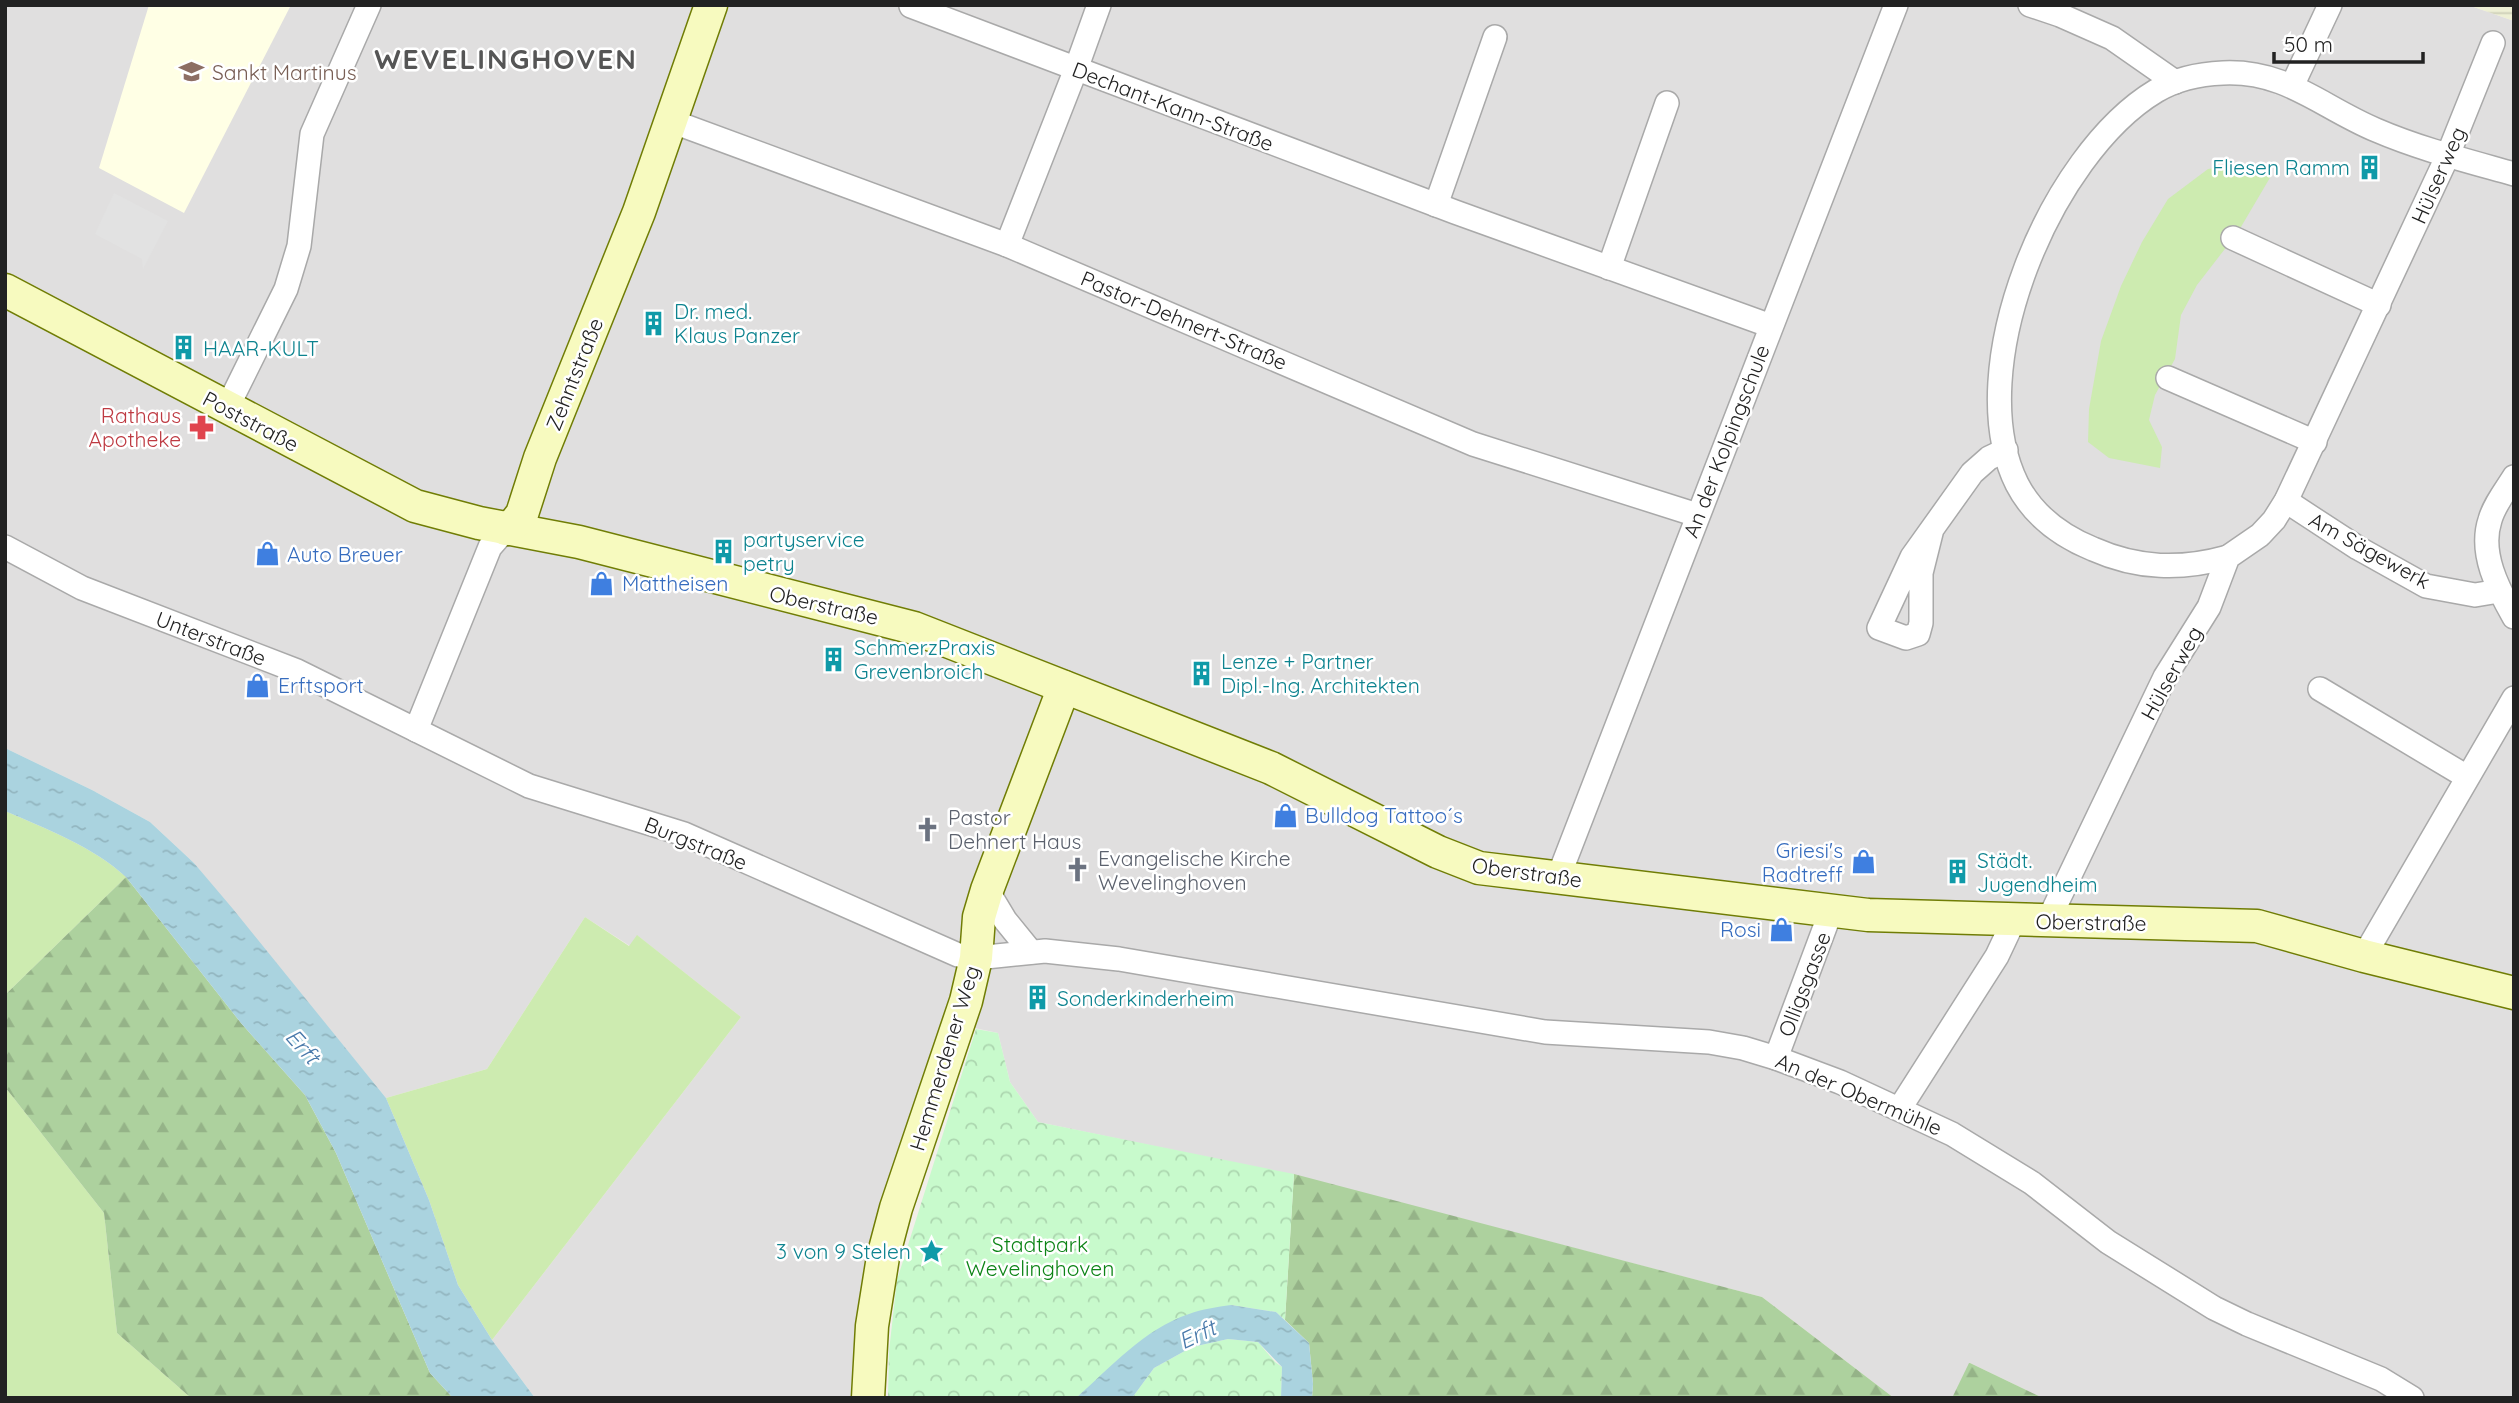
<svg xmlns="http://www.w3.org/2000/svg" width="2519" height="1403" font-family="Quicksand,sans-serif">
<defs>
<pattern id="farmland-rules" width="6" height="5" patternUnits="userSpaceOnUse" patternTransform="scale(1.75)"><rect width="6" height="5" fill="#eef0d5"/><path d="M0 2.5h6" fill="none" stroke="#ccceb7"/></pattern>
<pattern id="forest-firs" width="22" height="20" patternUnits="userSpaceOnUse" patternTransform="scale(1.75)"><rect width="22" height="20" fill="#add19e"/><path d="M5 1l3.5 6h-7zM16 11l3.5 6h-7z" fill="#95b388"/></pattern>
<pattern id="park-crowns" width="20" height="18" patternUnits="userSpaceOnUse" patternTransform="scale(1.75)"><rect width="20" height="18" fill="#c8facc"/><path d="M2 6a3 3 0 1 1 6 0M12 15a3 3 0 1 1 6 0" fill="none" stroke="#acd6af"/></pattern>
<pattern id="water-ripples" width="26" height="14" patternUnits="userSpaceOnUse" patternTransform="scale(1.75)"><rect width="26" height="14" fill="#aad3df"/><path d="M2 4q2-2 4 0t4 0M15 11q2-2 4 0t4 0" fill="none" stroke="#92b5bf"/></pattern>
</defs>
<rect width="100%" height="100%" fill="#f2efe9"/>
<polygon fill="#e0dfdf" points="5,5 2468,5 2514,21 2514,1398 2043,1398 1970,1363 1952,1398 1894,1398 1762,1297 1294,1175 1038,1122 1010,1082 998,1033 946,1022 858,1398 535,1398 492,1340 741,1017 638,936 630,946 585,917 487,1069 386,1098 194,863 150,822 92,790 5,748"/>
<polygon fill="#ffffe5" points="149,5 291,5 184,213 99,168"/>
<polygon fill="url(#farmland-rules)" points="2468,5 2514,5 2514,21"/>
<g fill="#cdebb0">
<polygon points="2242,163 2271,176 2238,232 2197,285 2181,315 2175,359 2155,395 2149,420 2162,447 2160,468 2109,458 2088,442 2089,409 2101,341 2121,286 2142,242 2168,199 2208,169"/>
<path d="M5,811c40,17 90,37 121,66l-121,118z"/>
<polygon points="585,917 629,946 637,935 741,1017 492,1340 458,1285 429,1200 386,1098 487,1069"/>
<polygon points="5,1087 104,1213 117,1333 191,1398 5,1398"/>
</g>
<g fill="url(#forest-firs)">
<polygon points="126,877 241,1023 305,1095 336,1153 430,1373 453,1398 191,1398 117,1333 104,1213 5,1087 5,995"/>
<polygon points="1294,1174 1762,1297 1894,1398 1312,1398 1313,1384 1309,1343 1285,1320"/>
<polygon points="1969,1363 1970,1363 2043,1398 1952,1398"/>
</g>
<g fill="url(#park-crowns)">
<polygon points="976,1029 998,1033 1010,1082 1038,1122 1294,1174 1285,1320 1276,1312 1231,1305 1084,1391 1076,1398 888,1398 889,1351 897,1280"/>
<polygon points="1228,1339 1258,1342 1275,1362 1282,1367 1281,1398 1132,1398 1154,1368 1192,1347"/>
</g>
<polygon fill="#e2e2e2" points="114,193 168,221 143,269 142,259 95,234"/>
<g fill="url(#water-ripples)">
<path d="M5,748l87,42 58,32 44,41 39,46 153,189 43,102 29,85 34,55 43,58h-82l-23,-25 -94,-220 -31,-58 -64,-72 -115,-146c-31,-29 -81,-49 -121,-66z"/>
<path d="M1231,1305l45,7 33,31 4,41 -1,14h-31l1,-31 -24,-25 -30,-3 -36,8 -38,21 -22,30h-56c34,-30 68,-69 113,-84 13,-5 28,-7 42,-9z"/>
</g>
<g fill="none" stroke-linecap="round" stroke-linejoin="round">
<defs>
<g id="street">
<polyline points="2030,5 2060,15 2112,38 2175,82"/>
<polyline points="911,6 1455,212 1771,326"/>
<polyline points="2292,86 2330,5"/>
<polyline points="671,121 1007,245 1473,444 1697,515"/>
<polyline points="1436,205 1495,37"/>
<polyline points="2233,238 2379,305"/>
<polyline points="1007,245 1076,69 1099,5"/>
<polyline points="1609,268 1667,103"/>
<polyline points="2168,378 2315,442"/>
<polyline points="227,408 286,289 299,246 312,134 369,5"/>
<path d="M2514,477c-8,13 -20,28 -24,43 -11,33 8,69 24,97"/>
<polyline points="2286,501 2358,548 2426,586 2475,595 2499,591"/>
<polyline points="1932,529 1921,573 1921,623 1918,634 1906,638 1879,628 1912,557 1972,473 1989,458 2006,450"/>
<polyline points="5,547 82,588 297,671 529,786 684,834 958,955 976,958 1045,951 1119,959 1545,1032 1709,1042 1743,1048 1776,1058 1840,1082 1952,1134 2032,1183 2108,1242 2214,1308 2247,1324 2381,1379 2412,1398"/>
<path d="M2228,557c-47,13 -90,12 -135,-8 -32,-13 -60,-34 -76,-65 -57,-115 34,-330 139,-393 20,-12 43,-17 67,-18 63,-3 98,34 153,57 44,19 92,31 138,44"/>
<polyline points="2320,689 2467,777"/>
<polyline points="416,730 490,547 506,529"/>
<polyline points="1558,878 1896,5"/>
<polyline points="987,890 1005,920 1031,952"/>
<polyline points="2048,921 2165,677 2209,607 2228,557 2260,535 2274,520 2286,501 2448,155 2493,43"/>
<polyline points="2364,956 2514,698"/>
<polyline points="1776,1058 1831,911"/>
<polyline points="1900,1108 1997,956 2014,920"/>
</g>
<g id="secondary">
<polyline points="5,290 415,506 479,523 579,542 914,628 1271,768 1438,852 1479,868 1868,915 2257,926 2364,956 2514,993"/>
<polyline points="506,529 515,523 522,514 540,458 639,212 711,5"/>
<polyline points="868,1398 872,1326 883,1257 896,1208 966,1001 976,958 979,917 987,890 1064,687"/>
</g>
</defs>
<use href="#street" stroke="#a9a9a9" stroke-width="26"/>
<use href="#secondary" stroke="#707d05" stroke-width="35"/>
<use href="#street" stroke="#fff" stroke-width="23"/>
<use href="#secondary" stroke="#f7fabf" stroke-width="32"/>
</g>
<defs>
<symbol id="school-bare" viewBox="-9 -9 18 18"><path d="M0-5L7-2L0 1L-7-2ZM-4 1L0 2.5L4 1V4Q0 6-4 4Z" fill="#8d6e63" stroke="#fff" stroke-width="2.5" paint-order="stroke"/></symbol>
<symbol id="building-bare" viewBox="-9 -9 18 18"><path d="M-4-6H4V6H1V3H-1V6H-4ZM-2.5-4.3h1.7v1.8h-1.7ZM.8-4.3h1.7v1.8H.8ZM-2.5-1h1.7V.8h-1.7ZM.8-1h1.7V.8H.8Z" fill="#0f9aa8" stroke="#fff" stroke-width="2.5" paint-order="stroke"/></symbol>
<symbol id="pharmacy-bare" viewBox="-9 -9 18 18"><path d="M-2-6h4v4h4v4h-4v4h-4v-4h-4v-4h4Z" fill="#e0444e" stroke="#fff" stroke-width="2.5" paint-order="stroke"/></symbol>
<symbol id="shop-bare" viewBox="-9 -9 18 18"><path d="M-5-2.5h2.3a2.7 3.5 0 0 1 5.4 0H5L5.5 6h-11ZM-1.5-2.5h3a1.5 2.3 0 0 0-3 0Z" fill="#3f7fe0" stroke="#fff" stroke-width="2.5" paint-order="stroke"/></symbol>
<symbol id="church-bare" viewBox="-9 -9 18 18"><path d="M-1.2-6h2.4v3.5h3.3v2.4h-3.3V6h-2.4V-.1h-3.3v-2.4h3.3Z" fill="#6b7280" stroke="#fff" stroke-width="2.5" paint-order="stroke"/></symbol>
<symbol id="sight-bare" viewBox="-9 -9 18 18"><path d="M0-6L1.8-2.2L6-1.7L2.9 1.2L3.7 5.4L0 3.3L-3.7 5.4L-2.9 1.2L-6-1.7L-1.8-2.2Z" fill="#0f9aa8" stroke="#fff" stroke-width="2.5" paint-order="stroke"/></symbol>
</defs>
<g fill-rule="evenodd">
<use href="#school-bare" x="174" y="54" width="35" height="35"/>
<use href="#building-bare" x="2352" y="150" width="35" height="35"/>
<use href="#building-bare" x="636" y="306" width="35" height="35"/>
<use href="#building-bare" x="166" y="330" width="35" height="35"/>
<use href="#pharmacy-bare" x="184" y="410" width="35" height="35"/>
<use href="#building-bare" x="706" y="534" width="35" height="35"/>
<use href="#shop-bare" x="250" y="536" width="35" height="35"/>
<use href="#shop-bare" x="584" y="566" width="35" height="35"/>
<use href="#building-bare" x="816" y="642" width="35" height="35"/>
<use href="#building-bare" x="1184" y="656" width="35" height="35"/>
<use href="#shop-bare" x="240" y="668" width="35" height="35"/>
<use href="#shop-bare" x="1268" y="798" width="35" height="35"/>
<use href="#church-bare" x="910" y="812" width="35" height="35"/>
<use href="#shop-bare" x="1846" y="844" width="35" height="35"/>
<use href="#church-bare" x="1060" y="852" width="35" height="35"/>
<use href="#building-bare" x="1940" y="854" width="35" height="35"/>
<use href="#shop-bare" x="1764" y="912" width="35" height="35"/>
<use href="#building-bare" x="1020" y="980" width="35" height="35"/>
<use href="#sight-bare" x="914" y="1234" width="35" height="35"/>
</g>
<g text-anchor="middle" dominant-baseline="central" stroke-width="5" stroke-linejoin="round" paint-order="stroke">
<g font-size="21" fill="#785e54" stroke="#fff" text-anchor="start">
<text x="212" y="72">Sankt Martinus</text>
</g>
<g font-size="21" fill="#222" stroke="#fff">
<text transform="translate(1173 106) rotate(21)">Dechant-Kann-Straße</text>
<text transform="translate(2438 175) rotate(-66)">Hülserweg</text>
<text transform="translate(1184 320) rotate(23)">Pastor-Dehnert-Straße</text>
<text transform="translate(574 374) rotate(-68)">Zehntstraße</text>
<text transform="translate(251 421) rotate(28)">Poststraße</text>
<text transform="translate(1726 441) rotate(-69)">An der Kolpingschule</text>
<text transform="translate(2370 550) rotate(29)">Am Sägewerk</text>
<text transform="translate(824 605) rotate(13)">Oberstraße</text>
<text transform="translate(211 638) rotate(21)">Unterstraße</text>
<text transform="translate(2171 673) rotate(-61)">Hülserweg</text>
<text transform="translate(696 843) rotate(22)">Burgstraße</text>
<text transform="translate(1527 872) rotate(8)">Oberstraße</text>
<text transform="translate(2091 922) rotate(1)">Oberstraße</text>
<text transform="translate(1804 984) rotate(-69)">Olligsgasse</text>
<text transform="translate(944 1058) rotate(-73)">Hemmerdener Weg</text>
<text transform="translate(1859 1094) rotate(23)">An der Obermühle</text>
</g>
<g font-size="21" fill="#0d838f" stroke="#fff" text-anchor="start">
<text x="2350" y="167" text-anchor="end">Fliesen Ramm</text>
<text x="674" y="311">Dr. med.<tspan x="674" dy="24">Klaus Panzer</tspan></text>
<text x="203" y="348">HAAR-KULT</text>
<text x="743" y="539">partyservice<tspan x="743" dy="24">petry</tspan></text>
<text x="854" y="647">SchmerzPraxis<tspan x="854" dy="24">Grevenbroich</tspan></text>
<text x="1221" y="661">Lenze + Partner<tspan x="1221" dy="24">Dipl.-Ing. Architekten</tspan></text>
<text x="1977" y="860">Städt.<tspan x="1977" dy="24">Jugendheim</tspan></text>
<text x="1057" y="998">Sonderkinderheim</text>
<text x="911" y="1251" text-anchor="end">3 von 9 Stelen</text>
</g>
<g font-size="21" fill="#be3a42" stroke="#fff" text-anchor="end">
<text x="181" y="415">Rathaus<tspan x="181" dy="24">Apotheke</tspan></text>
</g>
<g font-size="21" fill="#366cbe" stroke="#fff" text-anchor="start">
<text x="287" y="554">Auto Breuer</text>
<text x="622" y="583">Mattheisen</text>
<text x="278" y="685">Erftsport</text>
<text x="1305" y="815">Bulldog Tattoo´s</text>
<text x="1843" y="850" text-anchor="end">Griesi's<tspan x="1843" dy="24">Radtreff</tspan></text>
<text x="1761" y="929" text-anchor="end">Rosi</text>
</g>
<g font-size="21" fill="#5b616d" stroke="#fff" text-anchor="start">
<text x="948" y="817">Pastor<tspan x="948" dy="24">Dehnert Haus</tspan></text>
<text x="1098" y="858">Evangelische Kirche<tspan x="1098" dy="24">Wevelinghoven</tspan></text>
</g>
<g font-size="21" fill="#0c8416" stroke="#fff">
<text x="1040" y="1244">Stadtpark<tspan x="1040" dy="24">Wevelinghoven</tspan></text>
</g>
<g font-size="23" font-style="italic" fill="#4a7aab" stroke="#fff">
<text transform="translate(303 1046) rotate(48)">Erft</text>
<text transform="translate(1197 1334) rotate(-25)">Erft</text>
</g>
<g font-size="28" font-weight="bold" letter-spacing="2" fill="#555" stroke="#fff">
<text x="506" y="58">WEVELINGHOVEN</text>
</g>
</g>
<rect width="2519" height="1403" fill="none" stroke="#222222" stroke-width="14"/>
<path d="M2274 52v10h149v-10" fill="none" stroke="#222222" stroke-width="3.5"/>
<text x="2284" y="52" font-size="21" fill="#222222" stroke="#ffffff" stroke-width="5" paint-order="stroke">50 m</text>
</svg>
